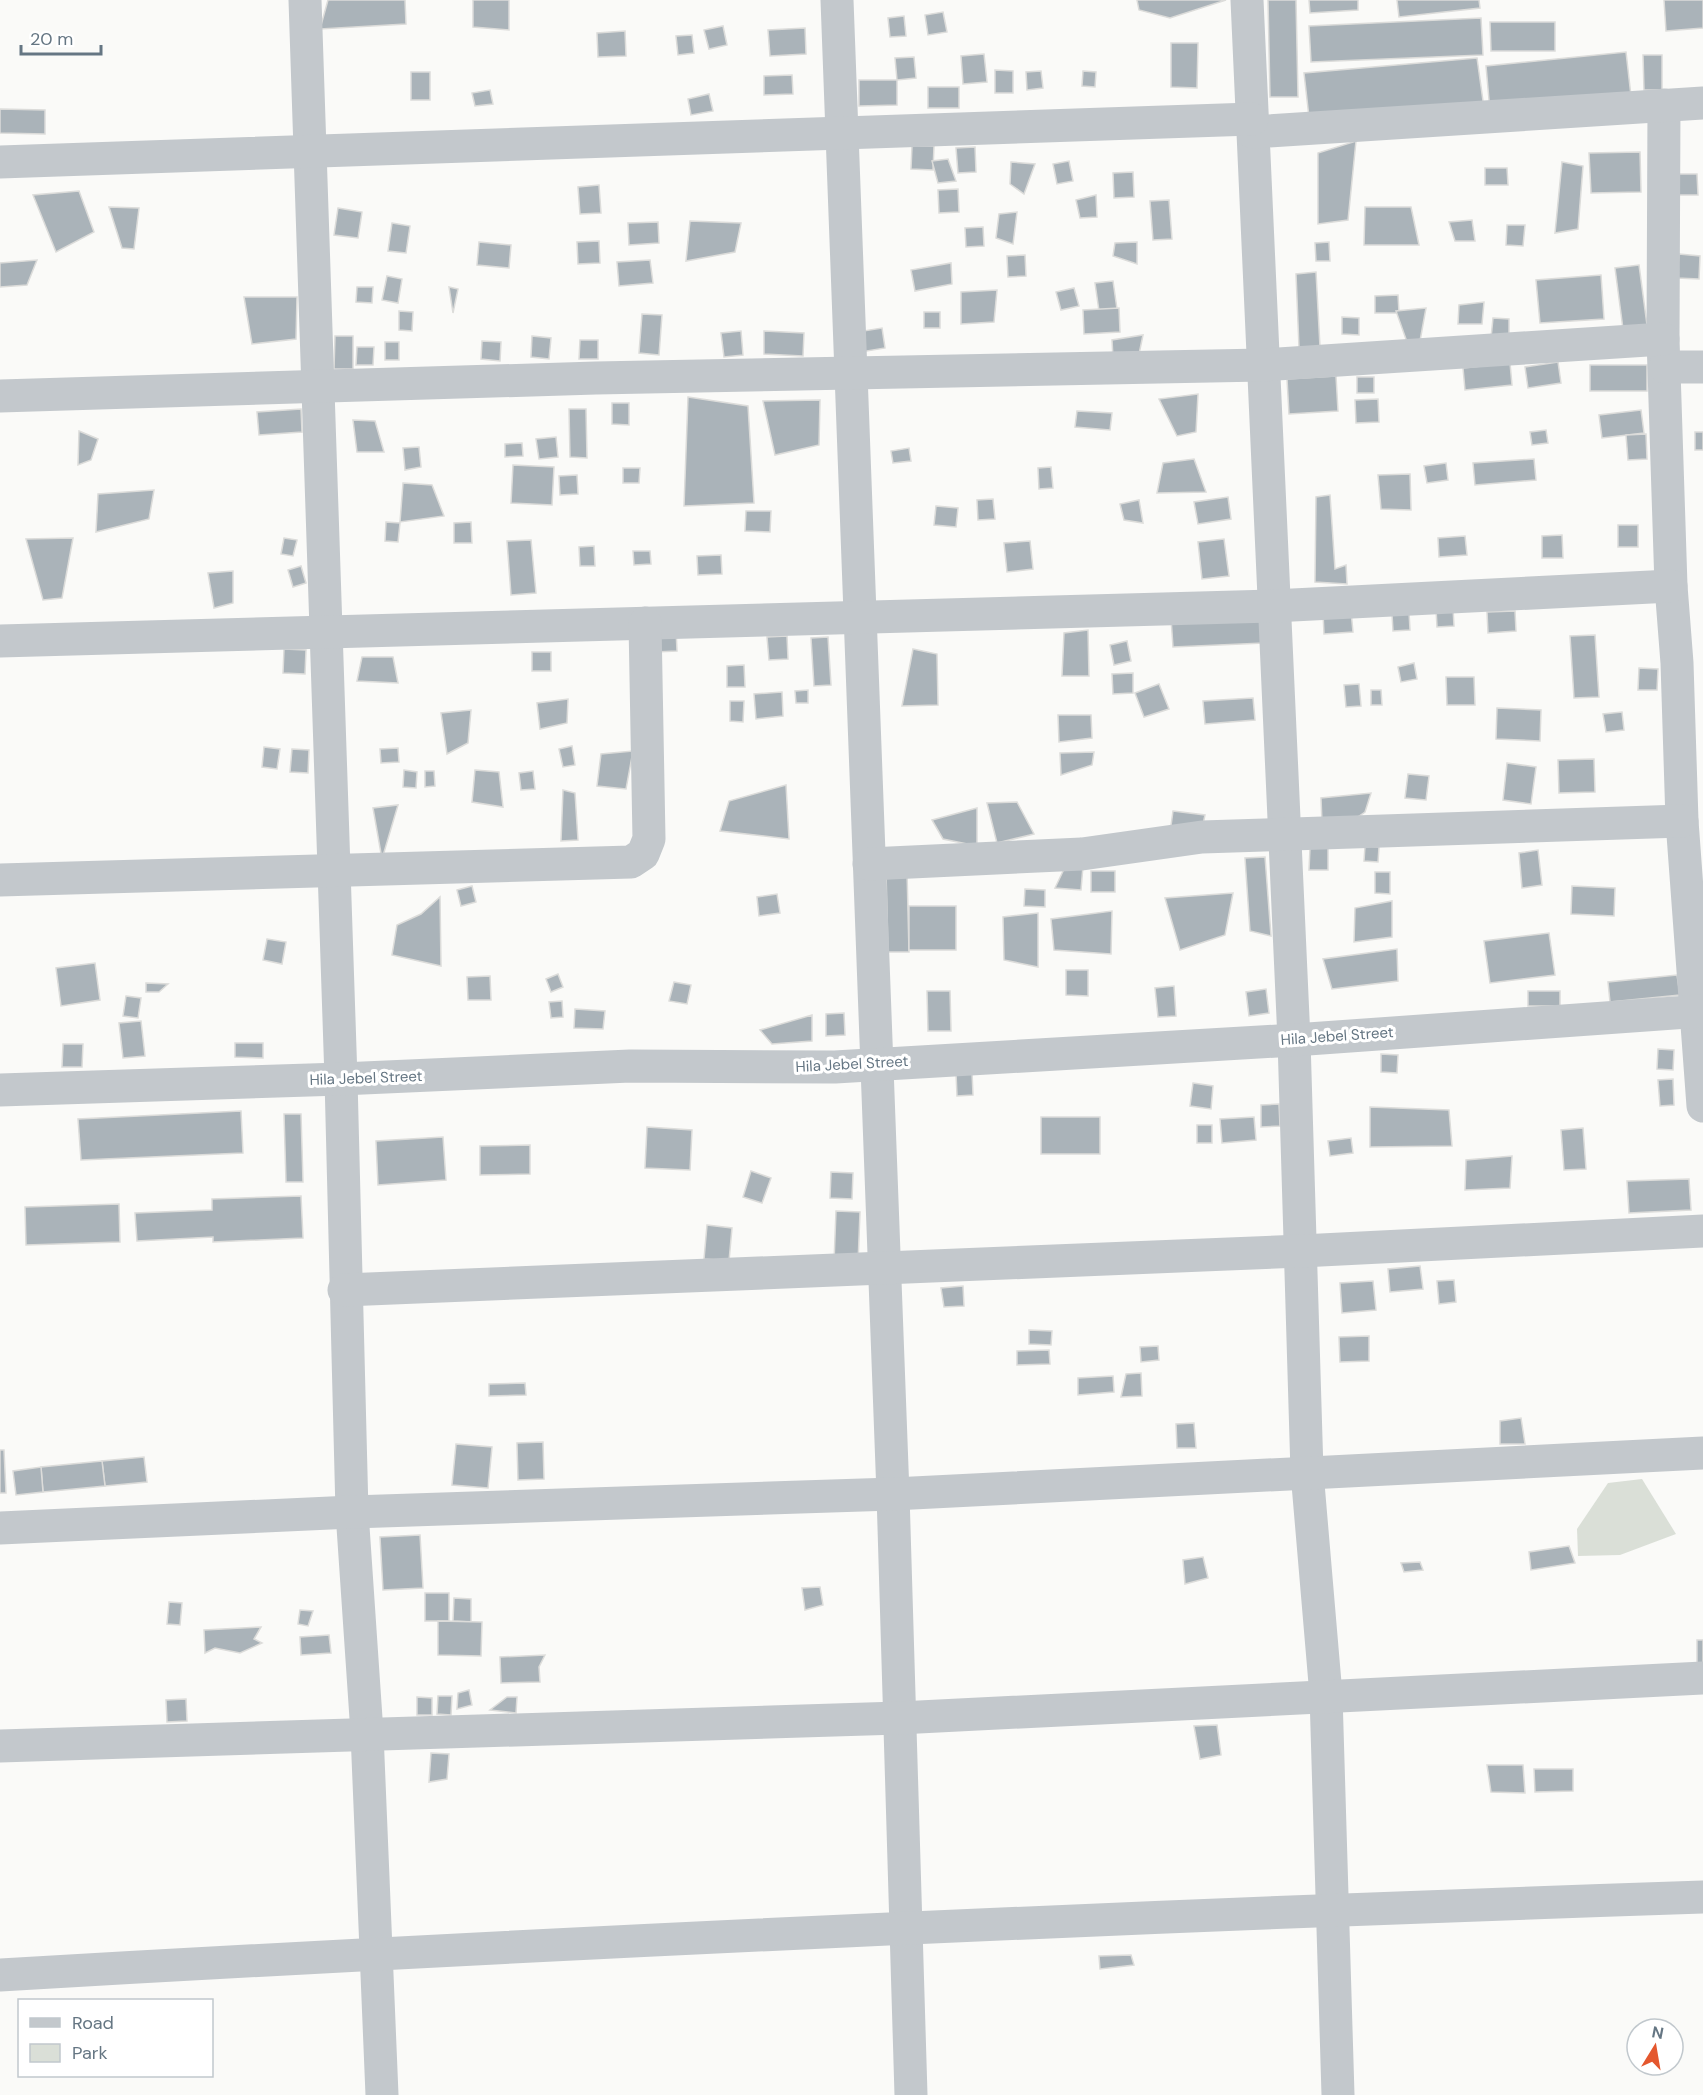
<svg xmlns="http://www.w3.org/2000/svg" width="1703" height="2095" font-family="'DM Sans',sans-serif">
<rect width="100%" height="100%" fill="#fafaf8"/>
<polygon fill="#dadfd7" points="1642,1479 1676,1534 1620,1555 1578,1556 1577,1529 1608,1483"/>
<g fill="#aab3b9" stroke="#dcdcda" stroke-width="1.5">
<polygon points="328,0 405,0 406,24 320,29"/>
<polygon points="473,0 509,0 509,30 473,27"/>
<polygon points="1137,0 1226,0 1170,18 1139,10"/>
<polygon points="1268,0 1296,0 1298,97 1270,97"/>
<polygon points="1309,0 1358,0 1358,10 1310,13"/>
<polygon points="1397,0 1479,0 1480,8 1399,17"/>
<polygon points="1664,0 1703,0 1703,28 1666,31"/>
<polygon points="943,12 947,32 928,35 925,15"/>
<polygon points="904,16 906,36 890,37 888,18"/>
<polygon points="1481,18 1483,55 1311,62 1309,26"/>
<polygon points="1490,22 1555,22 1555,51 1491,51"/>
<polygon points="723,26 727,45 709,49 704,30"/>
<polygon points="805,28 806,54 770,56 768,30"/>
<polygon points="625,31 626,56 598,57 597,33"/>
<polygon points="692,35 694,53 678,55 676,36"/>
<polygon points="1171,43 1198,43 1197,88 1171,87"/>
<polygon points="1626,52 1631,96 1490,111 1486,66"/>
<polygon points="984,54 987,82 963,84 961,56"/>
<polygon points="1643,55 1662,55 1662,90 1644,90"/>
<polygon points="914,57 916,78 897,80 895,58"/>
<polygon points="1477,58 1484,108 1310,126 1304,73"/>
<polygon points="995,70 1013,71 1013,93 995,93"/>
<polygon points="1041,71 1043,88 1027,90 1026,72"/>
<polygon points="1083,71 1096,72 1095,87 1082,86"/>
<rect x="411" y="72" width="19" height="28"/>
<polygon points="792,75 793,94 764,95 764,76"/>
<polygon points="859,80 897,80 897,105 859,106"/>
<rect x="928" y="87" width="31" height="21"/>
<polygon points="490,90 493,104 475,106 472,93"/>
<polygon points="709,94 713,111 691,115 688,99"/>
<polygon points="0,109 45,110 45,134 0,133"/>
<polygon points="1356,141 1348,220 1318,224 1318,153"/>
<polygon points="912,146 934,146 933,170 911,169"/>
<polygon points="975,147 976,172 958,173 956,148"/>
<polygon points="1640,152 1641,192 1591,193 1589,153"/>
<polygon points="948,159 956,181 938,183 932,161"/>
<polygon points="1069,161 1073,181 1057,184 1053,164"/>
<polygon points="1011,162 1035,164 1024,194 1010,184"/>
<polygon points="1562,162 1583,166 1578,229 1555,233"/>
<polygon points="1485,168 1507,168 1508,185 1485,185"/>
<polygon points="1133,172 1134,197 1114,198 1113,173"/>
<polygon points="1678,174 1697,174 1698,195 1679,195"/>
<polygon points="599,185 601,213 580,214 578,187"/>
<polygon points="958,189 959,212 939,213 938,190"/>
<polygon points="79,191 94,232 56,252 33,195"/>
<polygon points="1096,195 1097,217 1080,218 1076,200"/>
<polygon points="1169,200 1172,239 1153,240 1150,201"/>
<polygon points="109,207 139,208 134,249 122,248"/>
<polygon points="1365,207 1411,207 1419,245 1364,245"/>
<polygon points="338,208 362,212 358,238 334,235"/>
<polygon points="1017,212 1013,244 996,238 999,214"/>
<polygon points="1472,220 1475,241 1455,241 1449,222"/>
<polygon points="690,221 741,223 735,252 686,261"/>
<polygon points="658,222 659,243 629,245 628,223"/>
<polygon points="392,223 410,226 406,253 388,251"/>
<polygon points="1507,225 1525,225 1523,246 1506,245"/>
<polygon points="983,227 984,246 966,247 965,228"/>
<polygon points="599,241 600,263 578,264 577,242"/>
<polygon points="479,242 511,245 509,268 477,265"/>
<polygon points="1137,242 1137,264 1113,256 1115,243"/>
<polygon points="1329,242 1330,261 1316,261 1315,243"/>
<polygon points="1679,254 1700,256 1699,279 1677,278"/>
<polygon points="1025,255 1026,276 1008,277 1007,256"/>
<polygon points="37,260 27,285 0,287 0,263"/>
<polygon points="650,260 653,283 619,286 617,262"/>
<polygon points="951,263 952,284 915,291 911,270"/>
<polygon points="1639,265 1647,325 1623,329 1615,268"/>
<polygon points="1316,272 1320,347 1299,348 1296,274"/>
<polygon points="1601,275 1604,319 1540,323 1536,280"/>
<polygon points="387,276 402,279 398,303 382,300"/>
<polygon points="1113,281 1117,309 1099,311 1095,283"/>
<polygon points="357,287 373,287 372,303 356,302"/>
<polygon points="449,287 458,289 453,313"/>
<polygon points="1074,288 1079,306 1061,310 1056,292"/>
<polygon points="997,290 994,322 961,324 961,292"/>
<polygon points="1398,295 1399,313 1375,313 1375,296"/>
<polygon points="244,297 297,297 296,339 252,344"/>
<polygon points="1484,302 1482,324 1458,324 1459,305"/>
<polygon points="1119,308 1120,332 1084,334 1083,310"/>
<polygon points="1426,308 1420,341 1407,342 1396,311"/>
<polygon points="399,311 413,312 412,331 399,330"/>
<rect x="924" y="312" width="16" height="16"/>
<polygon points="642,314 662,315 659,355 639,353"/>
<polygon points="1342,317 1359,318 1359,335 1342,334"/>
<polygon points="1493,318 1509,319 1509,340 1491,338"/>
<polygon points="882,328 885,348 861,352 857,332"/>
<polygon points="741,331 743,355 724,357 721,333"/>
<polygon points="764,331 804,333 803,356 764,354"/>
<polygon points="1143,335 1139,354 1113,358 1112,340"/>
<polygon points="335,336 353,336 353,369 334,369"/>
<polygon points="532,336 551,338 549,359 531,357"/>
<polygon points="580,340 598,340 598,359 579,359"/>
<polygon points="482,341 501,342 500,361 481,359"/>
<rect x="385" y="342" width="14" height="18"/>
<polygon points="357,347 374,347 373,365 356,365"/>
<polygon points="1558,362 1561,383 1528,388 1525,367"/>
<polygon points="1510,363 1512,385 1465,390 1463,368"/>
<rect x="1590" y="365" width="57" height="26"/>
<polygon points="1336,376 1338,411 1289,414 1287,379"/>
<rect x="1357" y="377" width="17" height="16"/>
<polygon points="1198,394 1196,432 1177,436 1159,399"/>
<polygon points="688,397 748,406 754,503 684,506"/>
<polygon points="1378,399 1379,422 1356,423 1355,400"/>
<polygon points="820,400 819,445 775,455 763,401"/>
<polygon points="612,403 629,403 629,425 612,424"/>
<polygon points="301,409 302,432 259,435 257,412"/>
<polygon points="569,409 586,409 587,458 570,457"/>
<polygon points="1641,410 1644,433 1602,438 1599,415"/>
<polygon points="1077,411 1112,413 1110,430 1075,427"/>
<polygon points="353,420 375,421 384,452 357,452"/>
<polygon points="1546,430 1548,443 1532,445 1530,432"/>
<polygon points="79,431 98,439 91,460 78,465"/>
<rect x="1695" y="432" width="8" height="18"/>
<polygon points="1646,434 1647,459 1628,460 1626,435"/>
<polygon points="556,437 558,457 539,459 536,439"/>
<polygon points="522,443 523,456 505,457 505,444"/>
<polygon points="419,447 421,467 405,470 403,448"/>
<polygon points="909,448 911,461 893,463 891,451"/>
<polygon points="1194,459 1206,492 1157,493 1163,463"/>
<polygon points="1534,459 1536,480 1475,485 1473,463"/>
<polygon points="1446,463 1448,480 1427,483 1424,466"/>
<polygon points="513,465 554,467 552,505 511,503"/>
<polygon points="1051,467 1053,488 1039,489 1038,468"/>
<polygon points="623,468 640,468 639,483 623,483"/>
<polygon points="1410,474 1411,510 1381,509 1378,475"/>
<polygon points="577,475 578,494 560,495 559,476"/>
<polygon points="403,483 432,485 444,516 400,522"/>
<polygon points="154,490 149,519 96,532 98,494"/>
<polygon points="1330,495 1335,569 1346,565 1347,584 1315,582 1316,497"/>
<polygon points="1228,497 1231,519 1198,524 1194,502"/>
<polygon points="993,499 995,519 978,520 977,500"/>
<polygon points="1139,500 1143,523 1124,520 1120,504"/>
<polygon points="936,506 958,508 956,527 934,525"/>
<polygon points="746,511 771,511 770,532 745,531"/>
<polygon points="386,522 400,523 398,542 385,541"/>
<polygon points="471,522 472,543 454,543 454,523"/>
<rect x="1618" y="525" width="20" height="22"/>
<polygon points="1562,535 1563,558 1542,558 1542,536"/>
<polygon points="1465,536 1467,555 1439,557 1438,538"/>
<polygon points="73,538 62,598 43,600 26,539"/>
<polygon points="284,538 297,540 293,556 281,554"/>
<polygon points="1224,539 1229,576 1202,579 1198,542"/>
<polygon points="531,540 536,593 511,595 507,541"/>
<polygon points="1030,541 1033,569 1007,572 1004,543"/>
<polygon points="594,546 595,566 580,566 579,547"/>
<polygon points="633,551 650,551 651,564 634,565"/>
<polygon points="721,555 722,574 698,575 697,556"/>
<polygon points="301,566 306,583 293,587 288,570"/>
<polygon points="233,571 233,603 214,608 208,573"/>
<polygon points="1453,608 1454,626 1437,627 1436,609"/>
<polygon points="1351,611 1353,632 1324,634 1323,613"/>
<polygon points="1515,611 1516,631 1488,633 1487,612"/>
<polygon points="1409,612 1410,630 1393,631 1392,614"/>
<polygon points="1263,613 1264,643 1173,647 1171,618"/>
<polygon points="654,629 676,629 677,651 655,652"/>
<polygon points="1088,630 1089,676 1062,676 1064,633"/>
<polygon points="1595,635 1599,697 1574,698 1570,636"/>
<polygon points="787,636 788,659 769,660 767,637"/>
<polygon points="828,637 831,685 814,686 811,638"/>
<polygon points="1127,641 1131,661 1114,665 1110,645"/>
<polygon points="284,649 306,650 305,674 283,673"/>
<polygon points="913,649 937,654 938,705 902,706"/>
<rect x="532" y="652" width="19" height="19"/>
<polygon points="362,657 393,657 398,683 357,681"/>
<polygon points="1414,663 1417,679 1401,682 1398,667"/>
<polygon points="744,665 745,687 727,687 727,666"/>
<polygon points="1639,668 1658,669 1657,690 1638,690"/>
<polygon points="1133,673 1133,693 1113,694 1112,674"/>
<polygon points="1446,677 1474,677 1475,705 1447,705"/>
<polygon points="1159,684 1169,709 1144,717 1135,693"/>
<polygon points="1359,684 1361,706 1346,707 1344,685"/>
<polygon points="808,690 808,703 796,703 795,691"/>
<polygon points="1371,690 1381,690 1382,705 1371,705"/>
<polygon points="782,692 783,716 756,719 754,694"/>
<polygon points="1253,698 1255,720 1205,724 1203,701"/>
<polygon points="568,699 567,723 540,729 537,703"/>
<polygon points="730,701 744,701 743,722 730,721"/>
<polygon points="1497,708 1541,710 1540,741 1496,739"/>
<polygon points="471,710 468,743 447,754 441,713"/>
<polygon points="1622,712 1624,730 1606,732 1603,714"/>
<polygon points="1058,715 1091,715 1092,738 1059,742"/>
<polygon points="572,746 575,765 563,767 559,749"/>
<polygon points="264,747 280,749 277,769 262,767"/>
<polygon points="398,748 399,762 381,763 380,749"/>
<polygon points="292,749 309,750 308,773 290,772"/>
<polygon points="633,751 626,789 597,786 601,754"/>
<polygon points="1094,752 1092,765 1061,775 1060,753"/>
<polygon points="1594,759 1595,792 1559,793 1558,760"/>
<polygon points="1507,763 1536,767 1531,804 1503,800"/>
<polygon points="404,770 417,772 416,788 403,787"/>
<polygon points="475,770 499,772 503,807 472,802"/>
<polygon points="425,771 434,771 435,786 425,787"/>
<polygon points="533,771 535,789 521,790 519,773"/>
<polygon points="1408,774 1429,776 1426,800 1405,798"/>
<polygon points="786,785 789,839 720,831 729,801"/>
<polygon points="563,790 575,793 578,840 561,841"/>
<polygon points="1371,793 1365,812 1349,823 1322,823 1321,798"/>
<polygon points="1017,802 1034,834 997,843 987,803"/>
<polygon points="398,805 382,859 373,808"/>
<polygon points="977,808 977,846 943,839 932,820"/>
<polygon points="1173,811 1205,815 1201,834 1170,833"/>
<polygon points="1365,846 1379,847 1378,862 1364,861"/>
<polygon points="1310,848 1328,848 1328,870 1309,870"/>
<polygon points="1538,850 1542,885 1522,888 1519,853"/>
<polygon points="1265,857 1271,936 1250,931 1245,858"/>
<polygon points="1066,865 1083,866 1081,890 1055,888"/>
<polygon points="907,871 909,952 888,952 886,872"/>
<rect x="1091" y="871" width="24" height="21"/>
<polygon points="1375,872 1390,872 1390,894 1375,893"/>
<polygon points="472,886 476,902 461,906 457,890"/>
<polygon points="1572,886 1615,888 1614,916 1571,914"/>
<polygon points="1025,889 1045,890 1045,907 1024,906"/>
<polygon points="1233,893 1225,935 1180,950 1165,898"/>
<polygon points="777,894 780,913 759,916 757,897"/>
<polygon points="440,897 441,966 392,955 397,925 421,914"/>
<polygon points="1392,901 1392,937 1354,942 1355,908"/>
<rect x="909" y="906" width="47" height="44"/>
<polygon points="1112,911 1111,954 1054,950 1051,919"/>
<polygon points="1038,913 1038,967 1004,960 1003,917"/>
<polygon points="1549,933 1555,975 1490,983 1484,941"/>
<polygon points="267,939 286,942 282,964 263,960"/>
<polygon points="1397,949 1398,981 1332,989 1323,959"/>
<polygon points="95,963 100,1000 61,1006 56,968"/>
<polygon points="1066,970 1088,970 1088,996 1066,995"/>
<polygon points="558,974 563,987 551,992 546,979"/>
<polygon points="1677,975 1680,995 1610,1002 1608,982"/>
<polygon points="490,976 491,1000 468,1000 467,977"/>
<polygon points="674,982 691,985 687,1004 669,1001"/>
<polygon points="146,983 168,984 159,992 146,992"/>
<polygon points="1174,986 1176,1016 1158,1017 1155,988"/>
<polygon points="1266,989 1269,1013 1249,1016 1246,992"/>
<polygon points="927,991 950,991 951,1031 928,1031"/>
<rect x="1528" y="991" width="32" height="15"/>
<polygon points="126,996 141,998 138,1018 123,1016"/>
<polygon points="562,1001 563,1017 551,1018 549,1002"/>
<polygon points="575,1009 605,1011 603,1029 574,1028"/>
<polygon points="844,1013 845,1035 826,1036 826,1014"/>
<polygon points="812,1015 812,1041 772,1044 760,1030"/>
<polygon points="141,1021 145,1056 123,1058 119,1023"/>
<polygon points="235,1043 263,1043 263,1058 235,1057"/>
<polygon points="63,1044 83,1044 82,1067 62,1067"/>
<polygon points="1658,1049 1674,1050 1673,1070 1657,1069"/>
<polygon points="1381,1054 1398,1055 1397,1073 1381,1072"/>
<polygon points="972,1072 973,1095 957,1096 956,1073"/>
<polygon points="1673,1079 1674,1105 1660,1106 1658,1080"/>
<polygon points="1193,1083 1213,1086 1211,1109 1190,1106"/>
<polygon points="1279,1104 1280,1126 1261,1127 1261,1105"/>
<polygon points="1370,1107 1449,1110 1452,1146 1370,1147"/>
<polygon points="241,1111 243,1153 81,1160 78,1119"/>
<polygon points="284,1114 301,1114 303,1182 286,1182"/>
<rect x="1041" y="1117" width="59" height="37"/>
<polygon points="1254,1117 1256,1140 1222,1143 1220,1119"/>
<rect x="1197" y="1125" width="15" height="18"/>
<polygon points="647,1127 692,1130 690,1170 645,1168"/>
<polygon points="1583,1128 1586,1169 1564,1170 1561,1130"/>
<polygon points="443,1137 446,1180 378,1185 376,1141"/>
<polygon points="1351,1138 1353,1153 1330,1156 1328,1141"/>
<polygon points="530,1145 530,1174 480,1175 480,1146"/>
<polygon points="1512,1156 1510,1188 1465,1190 1466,1160"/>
<polygon points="751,1171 771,1178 762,1203 743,1197"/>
<polygon points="831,1172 853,1173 852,1199 830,1198"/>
<polygon points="1689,1179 1691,1210 1629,1213 1627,1181"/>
<polygon points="301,1196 303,1238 213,1242 213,1237 137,1241 135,1213 212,1210 212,1199"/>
<polygon points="119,1204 120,1242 26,1245 25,1207"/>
<polygon points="836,1211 860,1212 858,1263 834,1262"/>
<polygon points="707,1225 732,1228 729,1261 704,1259"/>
<polygon points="1420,1266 1423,1289 1390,1292 1388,1269"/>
<polygon points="1454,1280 1456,1302 1439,1304 1437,1281"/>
<polygon points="1373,1281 1376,1310 1342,1313 1340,1283"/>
<polygon points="963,1286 964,1306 944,1307 941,1288"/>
<polygon points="1029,1330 1052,1331 1051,1345 1029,1344"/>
<polygon points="1369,1336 1369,1361 1340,1362 1339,1337"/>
<polygon points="1158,1346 1159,1360 1141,1362 1140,1347"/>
<polygon points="1049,1350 1050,1364 1017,1365 1017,1351"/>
<polygon points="1141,1373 1142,1396 1121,1397 1126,1374"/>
<polygon points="1113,1376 1114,1392 1078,1395 1078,1378"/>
<polygon points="525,1383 526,1395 489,1396 489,1384"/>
<polygon points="1521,1418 1525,1444 1500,1444 1500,1421"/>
<polygon points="1194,1423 1196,1448 1177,1448 1176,1424"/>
<polygon points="543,1442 544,1479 518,1480 517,1443"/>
<polygon points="456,1444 492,1447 488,1488 452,1485"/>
<polygon points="0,1450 4,1450 6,1493 0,1493"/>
<polygon points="144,1457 147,1482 105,1486 102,1461"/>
<polygon points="102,1461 105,1486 43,1492 41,1467"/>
<polygon points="41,1467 43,1492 16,1495 13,1471"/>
<polygon points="420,1535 423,1588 383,1590 380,1537"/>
<polygon points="1569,1546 1575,1563 1531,1570 1529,1552"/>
<polygon points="1203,1557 1208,1578 1185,1584 1183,1560"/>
<polygon points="1420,1562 1423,1570 1404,1572 1401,1563"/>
<polygon points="820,1587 823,1605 805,1610 802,1588"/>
<rect x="425" y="1593" width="24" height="28"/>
<polygon points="454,1598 471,1599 471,1622 453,1621"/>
<polygon points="169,1602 182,1603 180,1625 167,1624"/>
<polygon points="300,1610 313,1611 308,1626 298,1624"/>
<polygon points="438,1621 482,1622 481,1656 438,1655"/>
<polygon points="261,1627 254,1639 262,1643 240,1653 215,1648 205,1653 204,1630"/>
<polygon points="329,1635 331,1653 301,1655 300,1637"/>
<rect x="1697" y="1640" width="6" height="24"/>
<polygon points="545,1655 539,1667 540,1682 501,1683 500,1657"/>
<polygon points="469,1690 472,1705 457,1709 458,1693"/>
<polygon points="438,1696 452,1696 451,1715 437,1714"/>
<polygon points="417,1697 432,1698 432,1715 417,1715"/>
<polygon points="507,1697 517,1697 516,1713 490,1710"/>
<polygon points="186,1699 187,1721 167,1722 166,1700"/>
<polygon points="1217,1725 1221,1755 1200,1759 1194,1726"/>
<polygon points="431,1753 449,1754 447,1779 429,1782"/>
<polygon points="1487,1765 1523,1765 1525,1793 1491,1792"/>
<polygon points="1534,1769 1573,1769 1573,1791 1535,1792"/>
<polygon points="1131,1955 1134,1965 1100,1969 1099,1956"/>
</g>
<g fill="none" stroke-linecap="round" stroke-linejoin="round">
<g stroke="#c3c8cc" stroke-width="33">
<polyline points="305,0 341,1079 352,1512 367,1733 382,2095"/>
<polyline points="837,0 893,1494 911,2095"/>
<polyline points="1247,0 1294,1040 1307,1472 1326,1695 1338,2095"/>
<polyline points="1664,105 1663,339 1671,586 1677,663 1682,821 1703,1106"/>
<polyline points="1253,132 1703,103"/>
<polyline points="0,162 1252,119"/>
<polyline points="1665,367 1703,367"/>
<polyline points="0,396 596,378 1263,365 1663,339"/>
<polyline points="0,641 1273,606 1671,586"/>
<polyline points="869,864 1082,854 1202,837 1682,821"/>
<polyline points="0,880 631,862 643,854 649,839 645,623"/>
<polyline points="0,1090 341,1079 630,1066 835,1067 1294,1040 1703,1011"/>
<polyline points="344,1290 1301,1251 1703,1231"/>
<polyline points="0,1528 352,1512 893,1494 1703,1453"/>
<polyline points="0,1746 899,1718 1703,1678"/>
<path d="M0,1975c567,-33 1135,-59 1703,-78"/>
</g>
</g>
<g text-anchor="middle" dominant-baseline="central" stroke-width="6" stroke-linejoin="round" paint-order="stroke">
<g font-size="15" fill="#657683" stroke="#fff">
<text transform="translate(1337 1036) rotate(-4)">Hila Jebel Street</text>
<text transform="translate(852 1064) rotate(-3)">Hila Jebel Street</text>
<text transform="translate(366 1078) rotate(-2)">Hila Jebel Street</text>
</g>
</g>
<rect x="18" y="1999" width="195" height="78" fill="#ffffff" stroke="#c1c8cd" stroke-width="1.5"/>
<rect x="30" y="2018" width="30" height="9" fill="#c3c8cc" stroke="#c1c8cd" stroke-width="1.5"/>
<text x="72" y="2029" font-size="18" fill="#657683">Road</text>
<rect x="30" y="2044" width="30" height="18" fill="#dadfd7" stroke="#c1c8cd" stroke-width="1.5"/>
<text x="72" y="2059" font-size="18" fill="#657683">Park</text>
<g transform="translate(1655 2047) rotate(11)"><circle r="28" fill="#ffffff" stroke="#c1c8cd" stroke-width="1.5"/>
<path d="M0-4.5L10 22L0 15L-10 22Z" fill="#e4572e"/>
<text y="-9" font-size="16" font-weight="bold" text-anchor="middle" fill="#657683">N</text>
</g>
<path d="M21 45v9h80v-9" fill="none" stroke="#657683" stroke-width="3"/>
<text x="30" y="45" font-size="18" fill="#657683" stroke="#ffffff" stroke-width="4.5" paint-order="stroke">20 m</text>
</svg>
